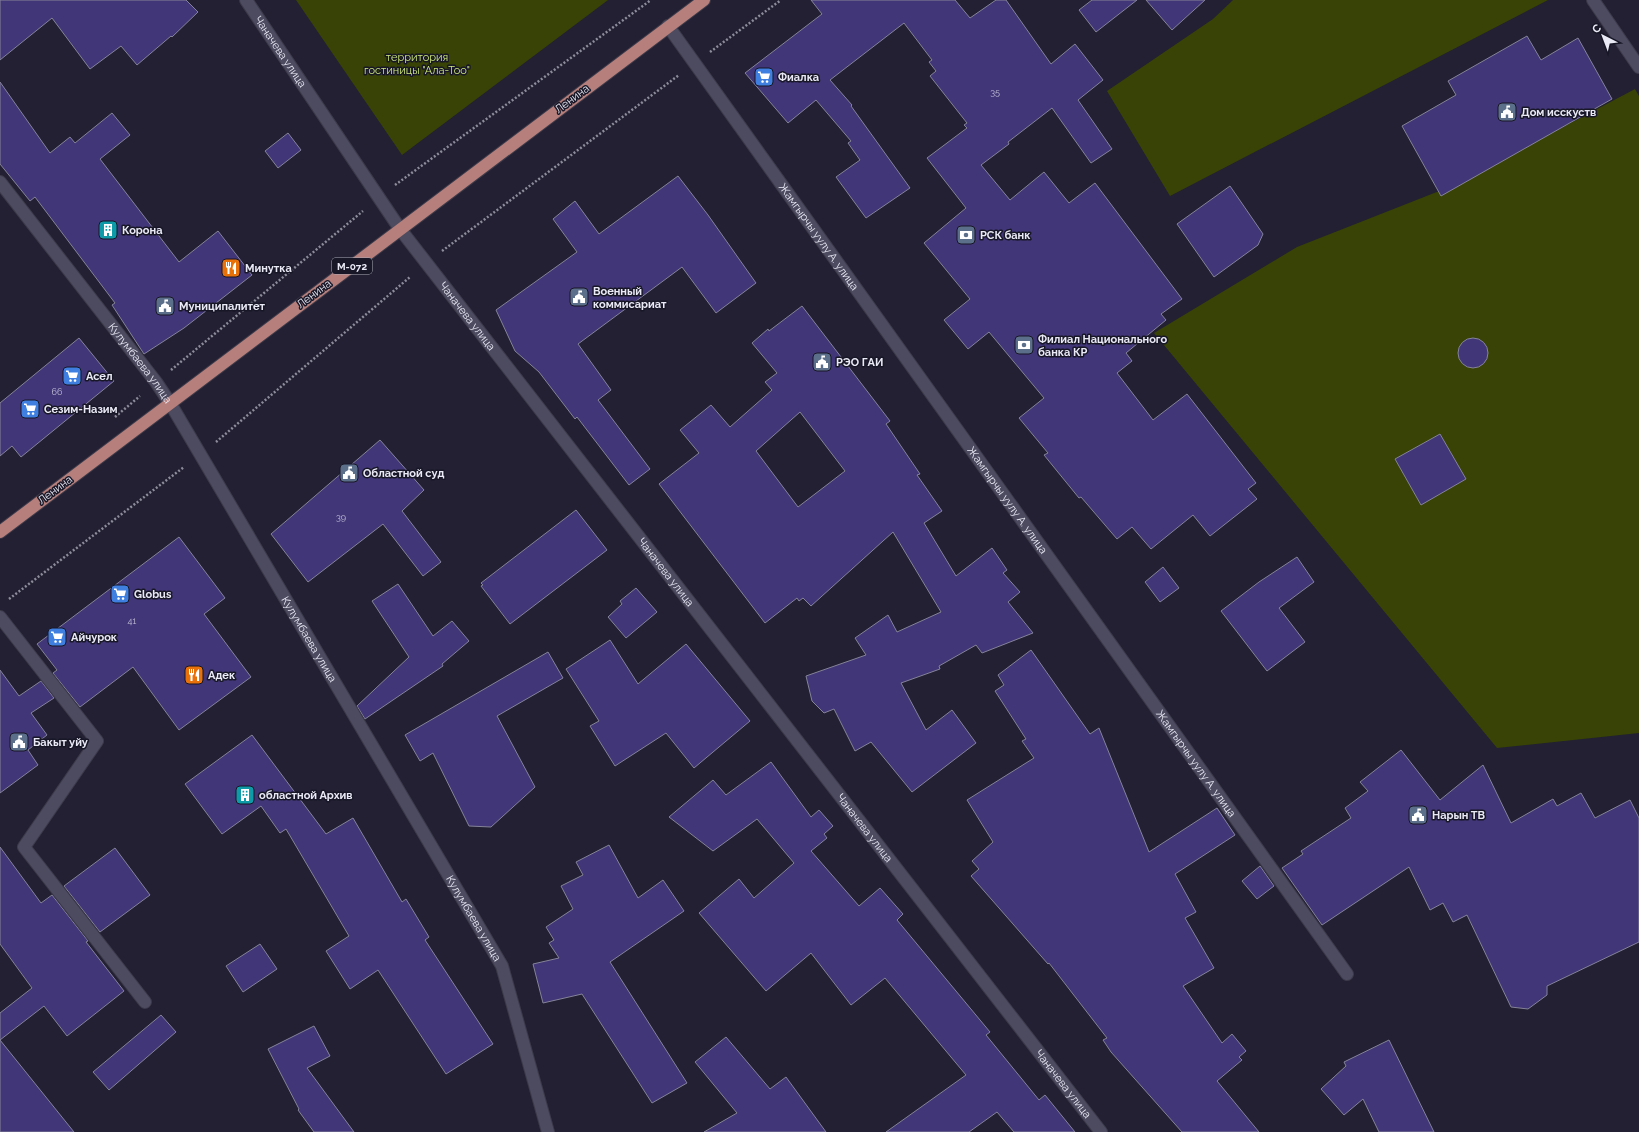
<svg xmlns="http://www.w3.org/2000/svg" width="1639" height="1132" font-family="Raleway,sans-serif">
<rect width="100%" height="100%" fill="#222032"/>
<g fill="#384305">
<polygon points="296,0 608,0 402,155"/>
<polygon points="1233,0 1548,0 1170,196 1107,91 1213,19"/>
<polygon points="1635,89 1639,96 1639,733 1497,748 1154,333 1297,247 1452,186"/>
</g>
<g fill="#413677" stroke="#85839a" fill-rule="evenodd">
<polygon points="0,0 186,0 198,12 172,37 171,36 137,65 121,46 90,69 52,18 0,60"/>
<polygon points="811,0 955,0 970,18 996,0 1006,0 1051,64 1075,44 1103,80 1078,100 1112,149 1091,163 1052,108 1008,142 1009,144 981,165 1010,200 1044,172 1069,203 1095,183 1182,299 1161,314 1166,320 1126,353 1132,361 1117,373 1153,420 1187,394 1256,483 1248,489 1257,499 1210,536 1193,515 1151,549 1132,527 1117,539 1081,497 1079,498 1044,455 1048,453 1019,418 1044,398 989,332 968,349 944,320 970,299 924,243 966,208 927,158 967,128 964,125 967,123 930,76 936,71 929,62 932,60 904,23 830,80 852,105 851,106 910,188 866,218 836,177 860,160 848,143 851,141 816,100 788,123 745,73 822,14"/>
<polygon points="1092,0 1137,0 1096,32 1079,10"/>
<polygon points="1146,0 1205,0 1172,30"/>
<polygon points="1527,36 1541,60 1578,38 1612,99 1441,196 1402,126 1456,95 1448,81"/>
<polygon points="0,82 50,153 70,137 75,143 112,113 130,135 100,159 179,262 218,231 252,275 184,328 144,354 112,305 115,303 35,197 30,201 0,164"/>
<polygon points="288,133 301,150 278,168 265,151"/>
<polygon points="678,176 708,215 756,283 716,313 682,267 578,344 611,390 598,400 650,469 629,485 577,417 575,419 539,372 515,351 496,310 577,252 553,219 575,201 599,234"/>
<polygon points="1230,186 1263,234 1258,245 1214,277 1177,224"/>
<path d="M802,306l88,115 -4,3 34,50 -3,1 25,36 -18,12 32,53 36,-28 15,22 -4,3 17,19 -12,10 25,31 -51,20 -6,-8 -37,21 1,3 -39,14 25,47 26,-20 24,33 -64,49 -41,-50 -16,9 -21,-42 -10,4 -12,-12 -6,-25 60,-21 -11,-17 33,-23 9,17 44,-20 -48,-80 -82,74 -8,-8 -4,3 -2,-3 -32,25 -106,-139 40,-31 -19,-23 31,-25 19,22 42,-37 -7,-8 12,-9 -25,-30 16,-14 1,2zM800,412l45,59 -47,36 -42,-56z"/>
<polygon points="79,338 114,381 21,457 12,446 0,456 0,403"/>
<circle cx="1473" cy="353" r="15"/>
<polygon points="1440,434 1466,479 1421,505 1395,459"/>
<polygon points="380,440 424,490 402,511 441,562 423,576 383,524 308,582 271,534"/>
<polygon points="576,510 607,550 510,624 481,586 483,585 481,583"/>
<polygon points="179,537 225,598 204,614 251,677 179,730 133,667 80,707 53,673 57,670 37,644"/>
<polygon points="1297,557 1314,582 1279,608 1305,642 1267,671 1221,611 1259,582"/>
<polygon points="1163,567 1179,588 1160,602 1145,582"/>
<polygon points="398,584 433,636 452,621 469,641 442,664 443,666 365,719 357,706 409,657 372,601"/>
<polygon points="636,588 657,612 626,638 608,617 622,604 620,601"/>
<polygon points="610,640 638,684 686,644 750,721 694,768 666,733 615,766 590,726 599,721 566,669"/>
<polygon points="1031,650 1090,734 1099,728 1149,852 1217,808 1235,835 1175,874 1196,912 1185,918 1214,968 1183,986 1222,1043 1232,1034 1246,1051 1239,1057 1242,1060 1217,1081 1259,1132 1182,1132 1111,1052 1103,1040 1107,1038 1049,963 1048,964 971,876 979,869 972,861 993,842 967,800 1034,758 1022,741 1026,739 995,691 1004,685 998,675"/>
<polygon points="548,652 563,678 497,716 535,787 491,827 469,826 433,753 420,761 405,735"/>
<polygon points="0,670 19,696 41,681 54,698 31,713 47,735 28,750 38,765 0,793"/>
<polygon points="252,735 326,834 353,818 402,902 406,899 429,937 425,940 493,1044 446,1074 378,970 350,989 326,951 349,936 286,829 280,833 261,806 222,834 185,784"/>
<polygon points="1401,750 1440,800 1483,765 1511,823 1553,799 1557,806 1581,793 1595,818 1630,800 1639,818 1639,942 1547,986 1547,995 1528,1009 1511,1007 1467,915 1453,922 1443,903 1430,910 1409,867 1322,925 1282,868 1303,854 1301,851 1351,818 1345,808 1368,791 1360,782"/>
<polygon points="771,762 811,817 819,810 833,826 824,834 827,838 811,851 859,906 880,888 903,914 897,920 990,1032 986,1035 1039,1100 1045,1095 1075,1132 1014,1132 997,1112 969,1132 886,1132 966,1075 885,978 851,1005 811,953 766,991 699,913 739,879 754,898 794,863 757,819 713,851 669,817 713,780 726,795"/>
<polygon points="609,845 638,898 663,880 684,911 610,962 687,1083 652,1103 582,994 543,1003 533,964 559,958 549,943 554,940 546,927 573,909 561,886 583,875 576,862"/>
<polygon points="0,847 41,903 52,895 88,941 86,942 124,991 67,1036 44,1006 0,1040 74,1132 0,1132 0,1013 32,988 0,944"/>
<polygon points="115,848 150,895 100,932 64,886"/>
<polygon points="1260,866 1274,886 1257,899 1242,881"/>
<polygon points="260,944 277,969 243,992 226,966"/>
<polygon points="161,1015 176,1032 109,1090 93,1072"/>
<polygon points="314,1026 330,1056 307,1068 354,1132 314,1132 298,1110 299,1109 268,1049"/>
<polygon points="726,1037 770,1089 786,1077 826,1132 704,1132 737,1113 695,1062"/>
<polygon points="1389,1040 1434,1132 1379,1132 1363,1099 1344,1115 1321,1089 1346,1066 1344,1062"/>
</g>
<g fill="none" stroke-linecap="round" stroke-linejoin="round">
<defs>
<g id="minor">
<path id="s1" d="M246,0l154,229 701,903"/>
<polyline points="1593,0 1639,67"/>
<path id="s2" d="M668,26l679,948"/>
<path id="s3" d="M0,182l156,200 14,21 332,563 46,166"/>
<polyline points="0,617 97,741 24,847 145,1002"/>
</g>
<polyline id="major" points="0,532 704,0"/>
</defs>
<use href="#minor" stroke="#3c3a4a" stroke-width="14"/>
<use href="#major" stroke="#3c3a4a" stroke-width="14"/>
<g stroke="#8d8c9b" stroke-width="2.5" stroke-dasharray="2 2" stroke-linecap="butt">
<polyline points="710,52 781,0"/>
<polyline points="395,185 651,0"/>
<polyline points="442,251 679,75"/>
<polyline points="171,370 363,211"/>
<polyline points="115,417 140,396"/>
<polyline points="216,442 410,277"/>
<polyline points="9,599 184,467"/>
</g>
<use href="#minor" stroke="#4d4b60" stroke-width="12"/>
<use href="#major" stroke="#b67f7b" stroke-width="12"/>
</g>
<defs>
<symbol id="supermarket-square" viewBox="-11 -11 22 22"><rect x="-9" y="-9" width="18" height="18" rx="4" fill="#3f7fe0" stroke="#181728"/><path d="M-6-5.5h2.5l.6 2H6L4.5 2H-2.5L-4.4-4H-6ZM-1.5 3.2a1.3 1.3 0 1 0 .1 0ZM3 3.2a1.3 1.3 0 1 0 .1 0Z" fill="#fff"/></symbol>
<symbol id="civic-square" viewBox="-11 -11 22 22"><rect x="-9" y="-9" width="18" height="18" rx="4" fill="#5c6f8a" stroke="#181728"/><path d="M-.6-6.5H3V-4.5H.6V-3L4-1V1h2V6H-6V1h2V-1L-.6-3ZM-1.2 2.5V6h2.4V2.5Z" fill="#fff"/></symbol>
<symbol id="building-square" viewBox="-11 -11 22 22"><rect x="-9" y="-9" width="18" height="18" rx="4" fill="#0f9aa8" stroke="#181728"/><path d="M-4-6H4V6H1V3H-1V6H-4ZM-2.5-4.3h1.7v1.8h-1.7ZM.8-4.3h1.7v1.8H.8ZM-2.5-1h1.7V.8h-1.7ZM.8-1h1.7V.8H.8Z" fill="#fff"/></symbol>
<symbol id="bank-square" viewBox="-11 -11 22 22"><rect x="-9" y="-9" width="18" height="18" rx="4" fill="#5c6f8a" stroke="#181728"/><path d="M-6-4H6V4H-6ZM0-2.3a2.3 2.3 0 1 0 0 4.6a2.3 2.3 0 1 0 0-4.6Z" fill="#fff"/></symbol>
<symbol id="restaurant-square" viewBox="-11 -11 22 22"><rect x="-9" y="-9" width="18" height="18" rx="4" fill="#e8710a" stroke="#181728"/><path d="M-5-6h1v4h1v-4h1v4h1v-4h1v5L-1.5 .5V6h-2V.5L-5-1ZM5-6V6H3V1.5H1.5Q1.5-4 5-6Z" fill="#fff"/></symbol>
</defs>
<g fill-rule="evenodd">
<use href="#supermarket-square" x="753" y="66" width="22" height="22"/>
<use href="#civic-square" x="1496" y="101" width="22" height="22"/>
<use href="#building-square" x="97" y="219" width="22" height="22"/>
<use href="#bank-square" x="955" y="224" width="22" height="22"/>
<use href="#restaurant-square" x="220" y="257" width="22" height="22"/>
<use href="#civic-square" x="568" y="286" width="22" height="22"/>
<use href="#civic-square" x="154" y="295" width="22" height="22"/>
<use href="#bank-square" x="1013" y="334" width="22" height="22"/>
<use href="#civic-square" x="811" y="351" width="22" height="22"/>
<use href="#supermarket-square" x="61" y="365" width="22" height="22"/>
<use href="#supermarket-square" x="19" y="398" width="22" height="22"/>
<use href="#civic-square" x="338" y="462" width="22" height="22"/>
<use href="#supermarket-square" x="109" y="583" width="22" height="22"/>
<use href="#supermarket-square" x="46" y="626" width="22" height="22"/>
<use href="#restaurant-square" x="183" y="664" width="22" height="22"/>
<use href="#civic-square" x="8" y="731" width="22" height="22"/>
<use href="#building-square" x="234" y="784" width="22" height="22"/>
<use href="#civic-square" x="1407" y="804" width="22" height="22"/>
</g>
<g text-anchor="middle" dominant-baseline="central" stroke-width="3" stroke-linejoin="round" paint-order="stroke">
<g font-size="9" fill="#c0bdd6">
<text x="995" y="92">35</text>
<text x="57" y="392">66</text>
<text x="341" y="517">39</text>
<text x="132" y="621">41</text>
</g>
<rect fill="#181728" stroke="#ababb8" stroke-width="1" x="332" y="258" width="40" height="16" rx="3"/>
<g font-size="10" font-weight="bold" fill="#eaeaf6">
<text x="352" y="266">М-072</text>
</g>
<g font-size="11" fill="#eaeaf6" stroke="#181728">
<text stroke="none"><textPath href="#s1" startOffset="62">Чаначева улица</textPath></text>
<text transform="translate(572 99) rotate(-37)">Ленина</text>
<text stroke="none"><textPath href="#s2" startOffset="259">Жамгырчы уулу А. улица</textPath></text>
<text transform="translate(314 294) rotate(-37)">Ленина</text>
<text stroke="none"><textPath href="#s1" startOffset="386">Чаначева улица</textPath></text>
<text stroke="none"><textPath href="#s3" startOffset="229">Кулумбаева улица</textPath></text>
<text transform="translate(55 490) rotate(-37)">Ленина</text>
<text stroke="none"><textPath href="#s2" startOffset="583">Жамгырчы уулу А. улица</textPath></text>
<text stroke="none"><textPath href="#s1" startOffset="710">Чаначева улица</textPath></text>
<text stroke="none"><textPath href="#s3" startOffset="553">Кулумбаева улица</textPath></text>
<text stroke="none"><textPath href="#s2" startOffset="907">Жамгырчы уулу А. улица</textPath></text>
<text stroke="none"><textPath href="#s1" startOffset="1034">Чаначева улица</textPath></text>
<text stroke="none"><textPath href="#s3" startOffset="877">Кулумбаева улица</textPath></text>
<text stroke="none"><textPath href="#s1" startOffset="1358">Чаначева улица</textPath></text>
</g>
<g font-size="11" fill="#cee87b" stroke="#181728">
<text x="417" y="57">территория<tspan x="417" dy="13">гостиницы "Ала-Тоо"</tspan></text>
</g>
<g font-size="11" font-weight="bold" fill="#eaeaf6" stroke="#181728" text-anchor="start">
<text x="778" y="77">Фиалка</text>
<text x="1521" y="112">Дом исскуств</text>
<text x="122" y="230">Корона</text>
<text x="980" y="235">РСК банк</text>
<text x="245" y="268">Минутка</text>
<text x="593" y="291">Военный<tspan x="593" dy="13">коммисариат</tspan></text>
<text x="179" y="306">Муниципалитет</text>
<text x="1038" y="339">Филиал Национального<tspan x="1038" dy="13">банка КР</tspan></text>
<text x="836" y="362">РЭО ГАИ</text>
<text x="86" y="376">Асел</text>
<text x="44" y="409">Сезим-Назим</text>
<text x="363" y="473">Областной суд</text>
<text x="134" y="594">Globus</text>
<text x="71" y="637">Айчурок</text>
<text x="208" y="675">Адек</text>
<text x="33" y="742">Бакыт уйу</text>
<text x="259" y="795">областной Архив</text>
<text x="1432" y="815">Нарын ТВ</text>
</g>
</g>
<g transform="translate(1603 36) rotate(318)" stroke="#181728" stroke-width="3" paint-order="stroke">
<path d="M0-3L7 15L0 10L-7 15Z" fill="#eaeaf6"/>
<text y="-6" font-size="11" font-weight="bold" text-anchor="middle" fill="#eaeaf6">С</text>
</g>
</svg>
